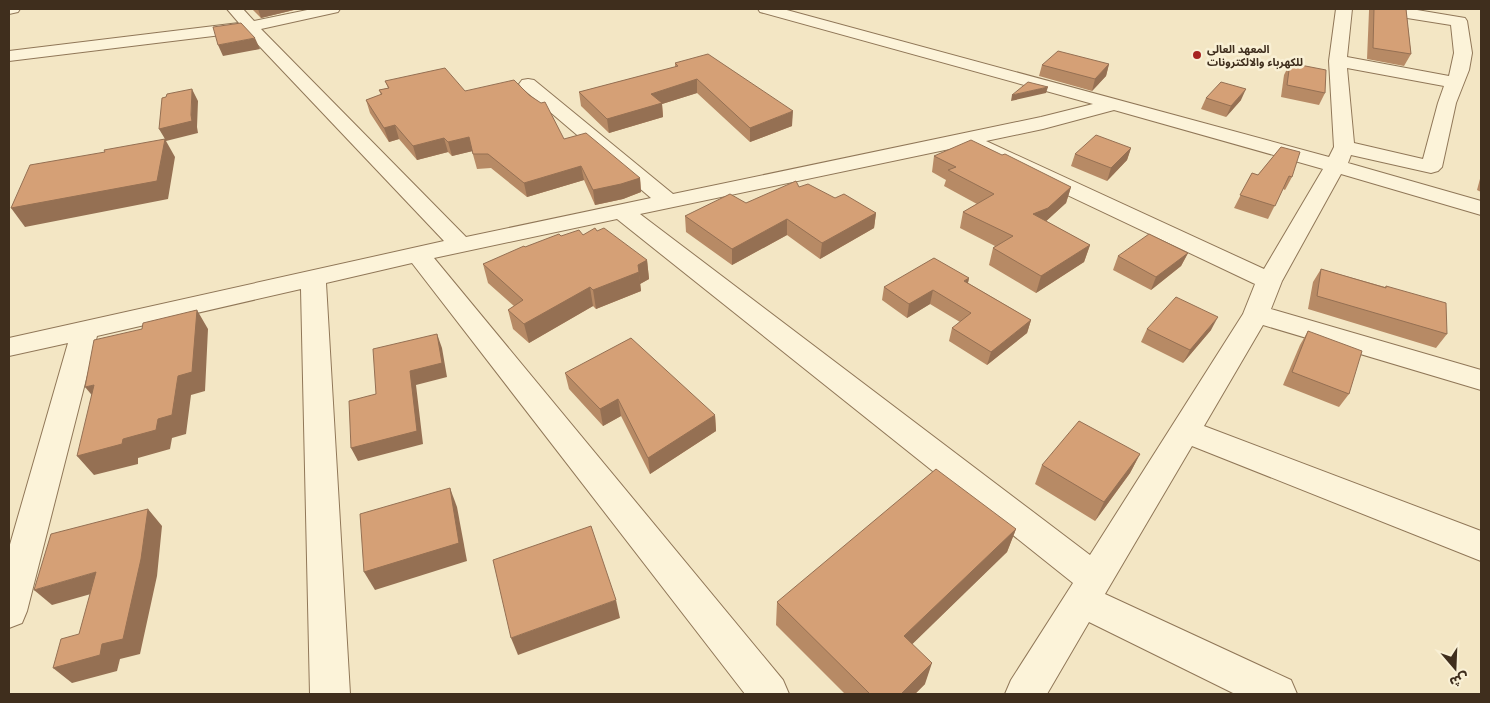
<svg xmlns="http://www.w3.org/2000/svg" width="1490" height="703" font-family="'Libre Baskerville','Noto Sans Arabic',serif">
<rect width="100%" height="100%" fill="#f3e6c4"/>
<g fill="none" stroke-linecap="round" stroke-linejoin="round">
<defs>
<g id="minor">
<polygon points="9,9 20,9 18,12 9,14"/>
<path d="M227,9h16l11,12 58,-12h28l-2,3 -77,17 205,208 185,-39 -129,-110 -3,-4 3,-4 6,-1 6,1 139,114 368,-77 52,-13 -333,-92 -2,-3h25l546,148 5,-10 -5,-86 7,-52h16l-5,48 102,19 5,-23 -3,-28 -69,-11 -6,-2 -2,-3h37l54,9 2,3 5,32 -3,17 -13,33 -14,64 -4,4 -7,2 -80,-18 -3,8 133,38v14l-140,-41 -59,107 -11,28 210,61v20l-218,-65 -59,101 277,105v30l-289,-115 -87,148 186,86 6,14h-62l-146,-72 -42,72h-42l6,-14 62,-97 -456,-364 -183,39 349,422 6,14h-44l-333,-431 -86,20 24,411h-40l-9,-405 -204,47 -70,275 -5,12 -13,5v-80l59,-205 -59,13v-18l435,-97 -198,-209 -237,29v-10l230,-28zM1347,68l97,18 -6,17 -15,56 -69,-16zM1114,110l209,59 -59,100 -278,-128 57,-12zM964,146l291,138 -12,30 -153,241 -450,-341z"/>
</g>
</defs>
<use href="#minor" stroke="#907758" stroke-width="2"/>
<use href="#minor" fill="#fcf3d9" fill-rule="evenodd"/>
</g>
<g fill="#b78a65">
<polygon points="252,9 298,9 261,18"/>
<polygon points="1369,9 1406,9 1411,54 1404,66 1367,59 1369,11"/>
<polygon points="675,63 792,126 750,142 697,93 662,104 663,117 609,133 581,106 579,92 675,67"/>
<polygon points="1290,63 1325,93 1319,105 1281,97 1284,75"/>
<polygon points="1109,64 1106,76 1092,91 1039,76 1042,65"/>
<polygon points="385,81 465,91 564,139 640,178 641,192 623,199 595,205 584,180 527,197 491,168 477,169 472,151 452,156 448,152 417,160 399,139 389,142 370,113 366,100 381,95 379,90 388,88"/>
<polygon points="1206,98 1241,100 1226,117 1201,109"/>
<polygon points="1281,147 1292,177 1285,190 1283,189 1268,219 1234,208 1252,173 1258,175"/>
<polygon points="1131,148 1127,160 1107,181 1071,166 1075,154"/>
<polygon points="1002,155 1071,187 1066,203 1046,221 1090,245 1084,262 1036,293 989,265 993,248 995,246 960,228 963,212 977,204 944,186 946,180 932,172 934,156"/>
<polygon points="1481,175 1481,192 1477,190"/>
<polygon points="799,187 835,198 876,213 874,228 820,259 787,235 732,265 686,232 685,216 746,203"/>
<polygon points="597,231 647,260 649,279 640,284 641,291 596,309 593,306 529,343 513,329 508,310 514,306 488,283 483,264 525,247 561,236 583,235"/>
<polygon points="1188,253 1181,266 1151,290 1113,270 1118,256"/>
<polygon points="1321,269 1385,287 1386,286 1447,334 1436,348 1308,309 1313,282"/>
<polygon points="969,278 968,283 1031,320 1027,333 987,365 949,341 952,328 960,322 930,304 907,318 882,300 884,287"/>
<polygon points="1147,329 1211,330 1183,363 1141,342"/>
<polygon points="1308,331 1349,394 1339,407 1283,385 1300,345"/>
<polygon points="565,373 715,415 716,431 650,474 621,416 603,426 569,389"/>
<polygon points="1140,454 1130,473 1095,521 1035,484 1042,465"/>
<polygon points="1016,529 1007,552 912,644 925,684 915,694 845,694 776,625 777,602"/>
</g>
<g fill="#957053">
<polygon points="258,9 298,9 261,18"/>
<polygon points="255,38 260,49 223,56 218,45"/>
<polygon points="1109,64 1106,76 1092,91 1095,79"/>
<polygon points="697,79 697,93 662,104 663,117 609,133 607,119 651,94"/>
<polygon points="1048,87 1046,93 1011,101 1012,95"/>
<polygon points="192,89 198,101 197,127 198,133 166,141 175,157 168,199 25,227 11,208 165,139 159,129 191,115"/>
<polygon points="1246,89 1241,100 1226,117 1231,106"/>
<polygon points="793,111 792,126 750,142 750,128"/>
<polygon points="395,125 399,139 389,142 384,128"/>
<polygon points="469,137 473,151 452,156 448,142"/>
<polygon points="444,138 448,152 417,160 413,146"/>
<polygon points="1131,148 1127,160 1107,181 1111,168"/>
<polygon points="581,166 584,180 527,197 524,183"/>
<polygon points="640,178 641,192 623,199 595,205 593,190"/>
<polygon points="1071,187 1066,203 1043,224 1033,214"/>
<polygon points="876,213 874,228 820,259 822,243"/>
<polygon points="787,219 787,235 732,265 732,249"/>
<polygon points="1090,245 1084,262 1036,293 1041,276"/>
<polygon points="1188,253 1181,266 1151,290 1156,277"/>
<polygon points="647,260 649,279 640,284 638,265"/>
<polygon points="639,272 641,291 596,309 593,290"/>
<polygon points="969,278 966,291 964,281"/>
<polygon points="590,287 593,306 529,343 524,324"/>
<polygon points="933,290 930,304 907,318 909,304"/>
<polygon points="197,310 208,329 205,391 191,395 186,434 172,438 170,449 138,458 138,464 94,475 77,456 123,439 158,419 178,376"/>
<polygon points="1218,317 1211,330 1183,363 1190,350"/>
<polygon points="1031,320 1027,333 987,365 991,352"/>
<polygon points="437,334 442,348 447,377 416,385 423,444 358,461 351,448 410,371"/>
<polygon points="94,385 101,406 85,387"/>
<polygon points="618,399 621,416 603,426 600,409"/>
<polygon points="715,415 716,431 650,474 648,458"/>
<polygon points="1140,454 1130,473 1095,521 1104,502"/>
<polygon points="450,488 457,507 467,561 375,590 364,572"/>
<polygon points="148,509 162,526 157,576 140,654 120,659 117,671 72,683 53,668 102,644"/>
<polygon points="1016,529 1007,552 898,658 904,636"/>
<polygon points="96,572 112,588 52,605 34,590"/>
<polygon points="616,600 620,618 518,655 511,638"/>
<polygon points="932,663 925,684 915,694 901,694"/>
</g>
<g fill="#d5a076" stroke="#957053">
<polygon points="1374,9 1406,9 1411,54 1373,48"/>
<polygon points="241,23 255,38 218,45 213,27"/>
<polygon points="1058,51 1109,64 1095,79 1042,65"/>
<polygon points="708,54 793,111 750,128 697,79 651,94 662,103 607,119 579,92 678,66 675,63"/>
<polygon points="1290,63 1326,70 1325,93 1287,85"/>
<polygon points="445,68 465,91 514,80 529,95 541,103 545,102 564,139 586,133 640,178 621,184 593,190 581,166 524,183 488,154 473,154 469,137 448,142 444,138 413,146 395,125 384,128 366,100 382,94 379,90 389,88 385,81"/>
<polygon points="1028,82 1048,87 1012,95"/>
<polygon points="1221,82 1246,89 1231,106 1206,98"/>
<polygon points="192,89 191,115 192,121 159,129 162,98 166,97 167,94"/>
<polygon points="1096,135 1131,148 1111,168 1075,154"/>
<polygon points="165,139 157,181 11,208 30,165 105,152 104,150"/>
<polygon points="971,140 1002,155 1005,154 1071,187 1048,208 1033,214 1090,245 1041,276 993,248 1013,236 963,212 994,194 948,170 956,167 934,156"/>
<polygon points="1281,147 1300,152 1292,177 1289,176 1275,206 1240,195 1252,173 1258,175"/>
<polygon points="796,181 799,187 808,184 835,198 844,194 876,213 822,243 787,219 732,249 685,216 730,194 746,203"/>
<polygon points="595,228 597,231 604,228 647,260 638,265 639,272 593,290 590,287 524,324 508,310 523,300 483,264 524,246 525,247 559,234 561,236 579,230 583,235"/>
<polygon points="1149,234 1188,253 1156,277 1118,256"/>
<polygon points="934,258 969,278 964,281 1031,320 991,352 952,328 971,313 933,290 909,304 884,287"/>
<polygon points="1321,269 1386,288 1386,286 1446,303 1447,334 1317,296"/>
<polygon points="1176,297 1218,317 1190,350 1147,329"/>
<polygon points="197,310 192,372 178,376 172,415 158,419 156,430 123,439 122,444 77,456 94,385 85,387 94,340 142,329 143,323"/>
<polygon points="1308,331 1362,351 1349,394 1292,372"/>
<polygon points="437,334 442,363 410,371 417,431 351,448 349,401 376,394 373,349"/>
<polygon points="631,338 715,415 648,458 618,399 600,409 565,373"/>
<polygon points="1079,421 1140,454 1104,502 1042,465"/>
<polygon points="936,469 1016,529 904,636 932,663 901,694 870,694 777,602"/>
<polygon points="450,488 459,543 364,572 360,514"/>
<polygon points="148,509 141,559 123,639 102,644 100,655 53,668 61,639 79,634 96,572 34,590 51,534"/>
<polygon points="591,526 616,600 511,638 493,560"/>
</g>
<circle fill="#a62321" stroke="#f9f0d5" stroke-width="2" cx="1197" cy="55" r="5"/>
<g text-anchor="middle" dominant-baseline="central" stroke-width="5" stroke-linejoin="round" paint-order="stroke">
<g font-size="11" font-weight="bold" fill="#3f2e1d" stroke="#f9f0d5" text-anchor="start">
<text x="1207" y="49">المعهد العالي<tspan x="1207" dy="13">للكهرباء والالكترونات</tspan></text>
</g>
</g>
<rect width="1490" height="703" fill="none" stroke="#3f2e1d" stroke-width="20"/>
<g transform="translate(1455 668) rotate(161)" stroke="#f9f0d5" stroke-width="4" paint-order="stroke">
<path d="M0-4L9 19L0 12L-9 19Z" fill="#3f2e1d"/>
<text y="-8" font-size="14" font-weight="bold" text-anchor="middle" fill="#3f2e1d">ش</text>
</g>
</svg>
